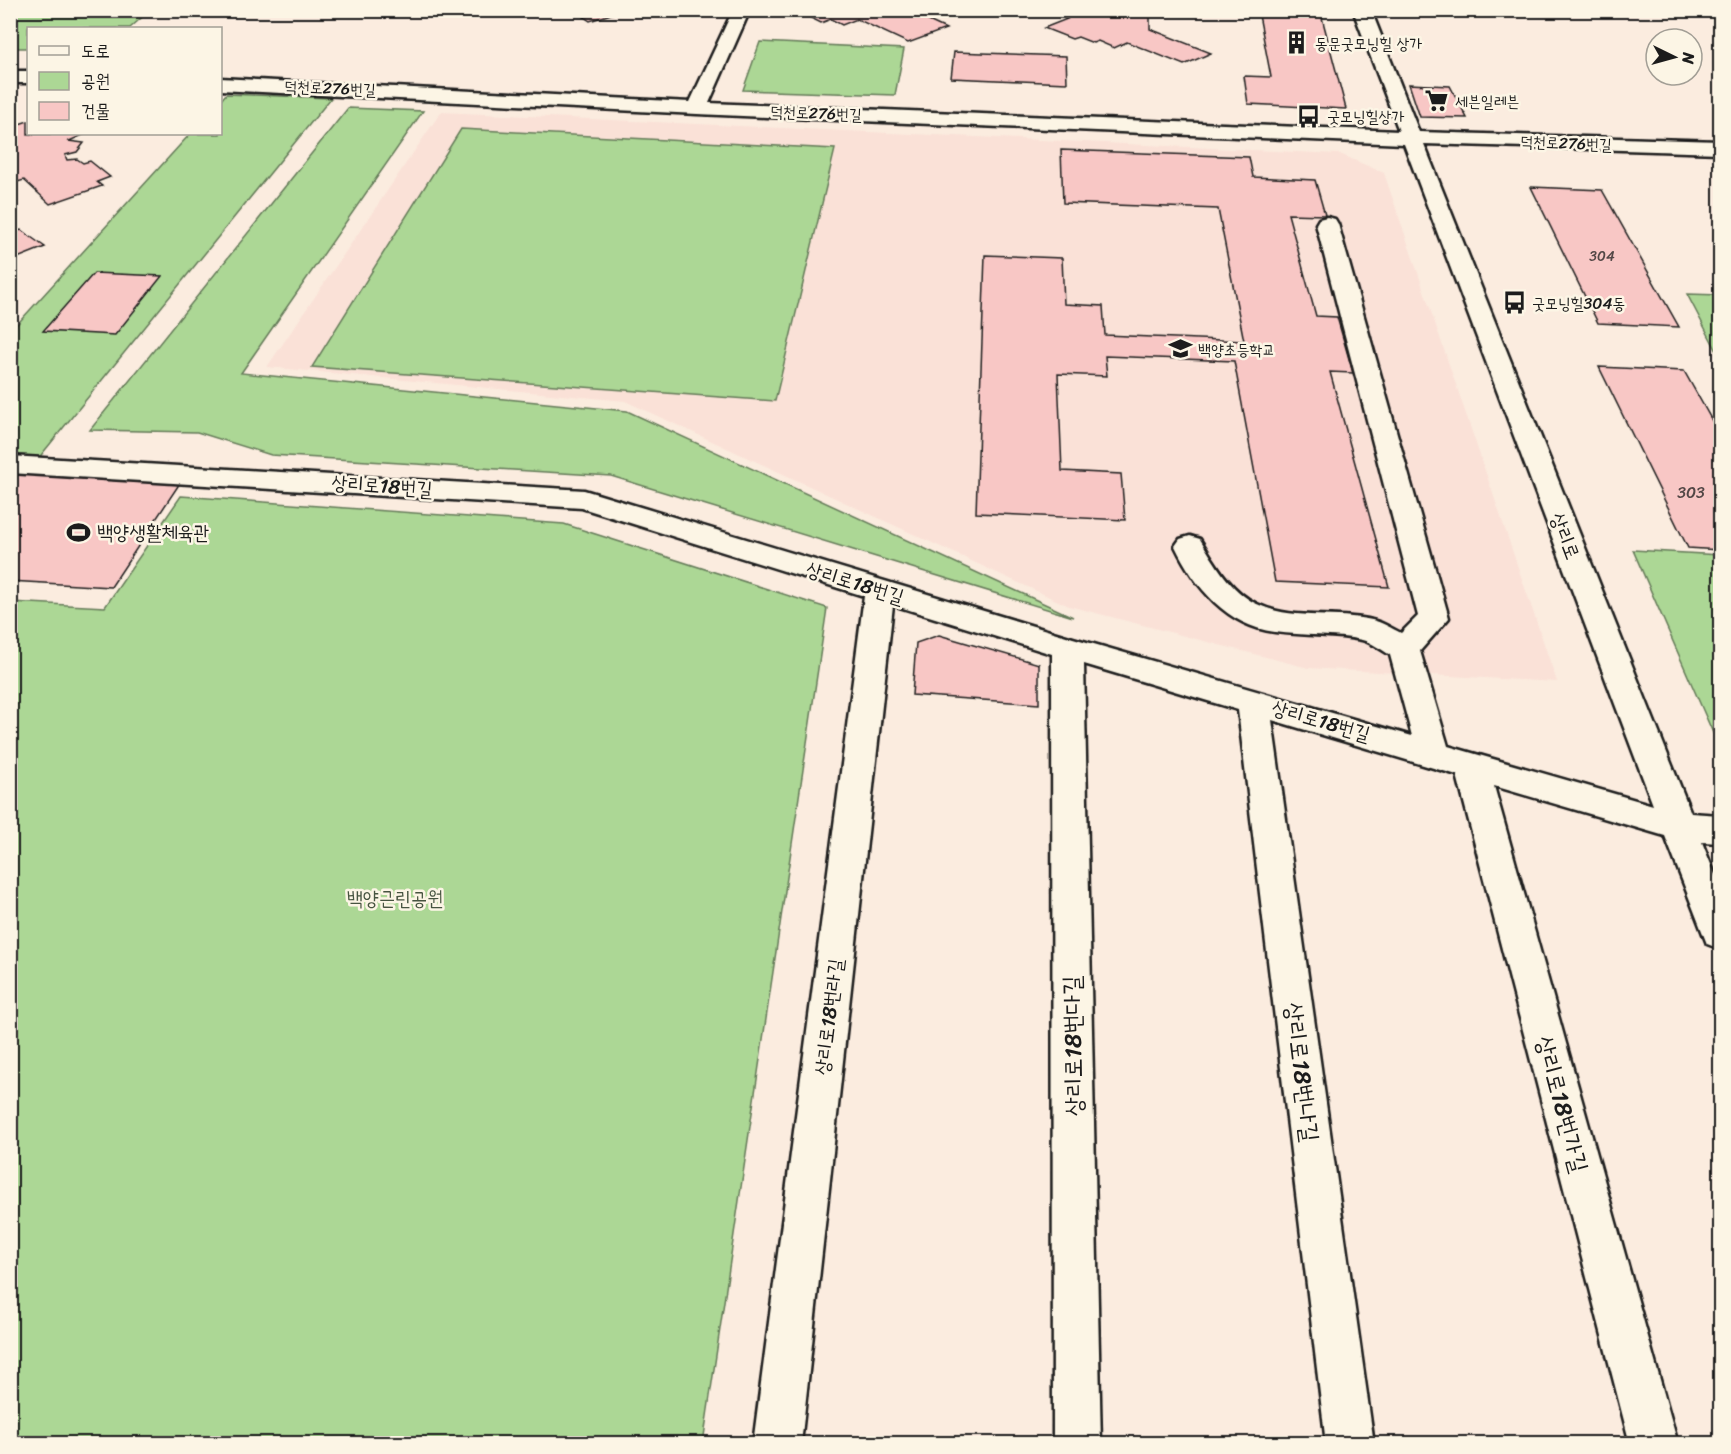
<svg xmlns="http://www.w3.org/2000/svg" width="1731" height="1454" font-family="Sriracha,'Poor Story',sans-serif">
<rect width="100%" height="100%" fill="#fbecdf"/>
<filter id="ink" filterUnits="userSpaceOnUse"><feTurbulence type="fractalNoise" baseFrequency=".0167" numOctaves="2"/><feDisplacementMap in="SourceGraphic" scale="12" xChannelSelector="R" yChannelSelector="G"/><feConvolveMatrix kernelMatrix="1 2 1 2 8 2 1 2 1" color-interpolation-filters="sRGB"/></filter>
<g filter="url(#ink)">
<polygon fill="#fae1d7" points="441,112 1340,154 1384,173 1557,682 1308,668 1069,606 625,401 267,367"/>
<g fill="#acd795" stroke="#647a58" stroke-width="1.5">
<polygon points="10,11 11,10 149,11 130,28 28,28 28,48 11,48"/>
<polygon points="760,42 904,49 895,95 743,90"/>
<polygon points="226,94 331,98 33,465 11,464 10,332 190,134 220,134 221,100"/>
<polygon points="348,108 423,111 241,373 627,411 1073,617 611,476 271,455 197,432 90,430"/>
<polygon points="461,129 835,149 775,401 312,367"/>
<polygon points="1687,294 1720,295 1720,357"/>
<polygon points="181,496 564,524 827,608 703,1443 11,1443 11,602 105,607"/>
<polygon points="1633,550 1720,555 1720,749"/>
</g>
<g fill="#f8c7c5" stroke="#1c1c1c" stroke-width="1.5">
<polygon points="584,10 623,10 590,21 584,17 591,15"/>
<polygon points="795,10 905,10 946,29 908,43 857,19 842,25 831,19 821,23"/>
<polygon points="1053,10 1163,10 1150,16 1150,29 1211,53 1184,65 1127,42 1114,48 1098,41 1093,43 1078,37 1072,39 1044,28 1067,19 1050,12"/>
<polygon points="1258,10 1320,10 1346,109 1248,104 1244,76 1271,77"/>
<polygon points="954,52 1066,56 1067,83 951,78"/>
<polygon points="1409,84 1450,86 1467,118 1420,117"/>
<polygon points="28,121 28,134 85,134 69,141 84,143 77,152 65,155 67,160 77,159 83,163 90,161 110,177 97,182 102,186 50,204 24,180 14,183 10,180 10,127"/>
<polygon points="1061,150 1249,157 1253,177 1315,180 1325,215 1288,214 1316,316 1337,317 1353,373 1330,372 1389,587 1275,582 1234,361 1105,356 1107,376 1058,374 1062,471 1121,474 1125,520 976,513 985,255 1062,258 1064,304 1103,306 1105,335 1244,341 1218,209 1063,203"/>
<polygon points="1531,187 1602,190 1679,327 1598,323"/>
<polygon points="21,230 45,247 10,261 10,234"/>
<polygon points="94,273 162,276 115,335 43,331"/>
<polygon points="1599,367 1684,371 1720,435 1720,550 1688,548"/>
<polygon points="10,474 180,483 111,587 10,581"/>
<polygon points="939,635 1039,664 1039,704 912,695 916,643"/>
</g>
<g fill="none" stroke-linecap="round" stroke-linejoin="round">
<defs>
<g id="minor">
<path d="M733,10h17l-41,93 690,28 -46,-121h18l48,122 301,9v12l-296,-9 267,669 29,2v28l-18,-1 18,45v62l-13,-5 -42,-108 -171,-50 184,658h-48l-173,-669 -185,-55 102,724h-48l-88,-734 -154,-46 17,780h-48l-1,-790 -159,-49 -92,839h-48l111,-848 -282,-88 -572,-35v-17l574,34 489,148 339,98 -22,-81c-8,-5 -19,-13 -28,-15 -28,-6 -59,-4 -87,-8 -48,-6 -80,-45 -100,-86l5,-7 10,-3 10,3c15,24 30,52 57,65 35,17 78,7 115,16 10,2 19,8 29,13l17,-17 -102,-392 3,-5 8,-2 8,2 3,5 111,394 -29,33 28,95 205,59 -249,-661 -707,-30 -477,-24v-12l470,24z"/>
<rect x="10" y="71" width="18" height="12"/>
</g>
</defs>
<use href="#minor" stroke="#1c1c1c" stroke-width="5"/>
<use href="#minor" fill="#fcf5e5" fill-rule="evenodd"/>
</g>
</g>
<defs>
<symbol id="building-bare" viewBox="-9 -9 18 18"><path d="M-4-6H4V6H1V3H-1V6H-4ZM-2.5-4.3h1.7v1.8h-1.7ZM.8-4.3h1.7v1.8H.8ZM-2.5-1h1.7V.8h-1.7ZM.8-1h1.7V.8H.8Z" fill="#1c1c1c" stroke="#fcf5e5" stroke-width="2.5" paint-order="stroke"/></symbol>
<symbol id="supermarket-bare" viewBox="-9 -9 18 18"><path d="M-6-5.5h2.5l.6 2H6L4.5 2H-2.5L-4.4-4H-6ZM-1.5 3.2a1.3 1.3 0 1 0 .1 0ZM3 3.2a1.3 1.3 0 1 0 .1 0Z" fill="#1c1c1c" stroke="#fcf5e5" stroke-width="2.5" paint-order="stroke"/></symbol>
<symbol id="bus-bare" viewBox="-9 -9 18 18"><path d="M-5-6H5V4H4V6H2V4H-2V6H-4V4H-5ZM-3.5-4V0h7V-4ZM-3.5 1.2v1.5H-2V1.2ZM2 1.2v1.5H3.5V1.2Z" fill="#1c1c1c" stroke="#fcf5e5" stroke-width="2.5" paint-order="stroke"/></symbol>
<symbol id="school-bare" viewBox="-9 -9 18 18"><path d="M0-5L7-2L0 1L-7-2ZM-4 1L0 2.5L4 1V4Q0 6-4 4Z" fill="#1c1c1c" stroke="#fcf5e5" stroke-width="2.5" paint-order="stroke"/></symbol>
<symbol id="stadium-bare" viewBox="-9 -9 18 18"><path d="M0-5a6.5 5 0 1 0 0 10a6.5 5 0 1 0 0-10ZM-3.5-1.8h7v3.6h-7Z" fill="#1c1c1c" stroke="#fcf5e5" stroke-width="2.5" paint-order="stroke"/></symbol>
</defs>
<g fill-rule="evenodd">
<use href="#building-bare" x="1280" y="26" width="33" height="33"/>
<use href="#supermarket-bare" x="1420" y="84" width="33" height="33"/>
<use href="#bus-bare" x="1292" y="100" width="33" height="33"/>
<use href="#bus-bare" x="1498" y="286" width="33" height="33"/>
<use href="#school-bare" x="1164" y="332" width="33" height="33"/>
<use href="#stadium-bare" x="62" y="516" width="33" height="33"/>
</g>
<g text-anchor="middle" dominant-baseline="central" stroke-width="5" stroke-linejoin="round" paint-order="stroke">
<g font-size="14" fill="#534746">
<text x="1602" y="256">304</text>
</g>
<g font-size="16" fill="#1c1c1c" stroke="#fcf5e5" text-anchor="start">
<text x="1315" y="43">동문굿모닝힐 상가</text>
<text x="1455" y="101">세븐일레븐</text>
<text x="1327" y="116">굿모닝힐상가</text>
<text x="1532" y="303">굿모닝힐304동</text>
<text x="1198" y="349">백양초등학교</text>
</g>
<g font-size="16" fill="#1c1c1c" stroke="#fcf5e5">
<text transform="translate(330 88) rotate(2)">덕천로276번길</text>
<text transform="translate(816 113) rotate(2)">덕천로276번길</text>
<text transform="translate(1566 143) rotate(2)">덕천로276번길</text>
</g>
<g font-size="16" fill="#534746">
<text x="1691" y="492">303</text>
</g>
<g font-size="20" fill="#1c1c1c" stroke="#fcf5e5">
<text transform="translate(382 486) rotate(4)">상리로18번길</text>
<text transform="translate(1565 536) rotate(69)">상리로</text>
<text transform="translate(855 583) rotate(17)">상리로18번길</text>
<text transform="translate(1321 721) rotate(16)">상리로18번길</text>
<text transform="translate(829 1017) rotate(-83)">상리로18번라길</text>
</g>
<g font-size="20" fill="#1c1c1c" stroke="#fcf5e5" text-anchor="start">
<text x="97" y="532">백양생활체육관</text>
</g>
<g font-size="20" fill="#475440" stroke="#fcf5e5">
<text x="395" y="898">백양근린공원</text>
</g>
<g font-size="24" fill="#1c1c1c" stroke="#fcf5e5">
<text transform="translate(1073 1046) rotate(-91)">상리로18번다길</text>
<text transform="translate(1302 1072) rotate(83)">상리로18번나길</text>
<text transform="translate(1562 1104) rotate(75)">상리로18번가길</text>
</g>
</g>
<rect width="1731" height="1454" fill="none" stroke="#fcf5e5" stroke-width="36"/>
<rect x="18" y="18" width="1695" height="1418" fill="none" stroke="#1c1c1c" stroke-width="2" filter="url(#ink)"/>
<rect x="27" y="27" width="195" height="108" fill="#fcf5e5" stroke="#a29e95" stroke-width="1.5"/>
<rect x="39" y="46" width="30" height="9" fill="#fcf5e5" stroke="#a29e95" stroke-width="1.5"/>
<text x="81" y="57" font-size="18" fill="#1c1c1c">도로</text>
<rect x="39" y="72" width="30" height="18" fill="#acd795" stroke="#a29e95" stroke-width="1.5"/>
<text x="81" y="87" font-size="18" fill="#1c1c1c">공원</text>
<rect x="39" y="102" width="30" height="18" fill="#f8c7c5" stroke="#a29e95" stroke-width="1.5"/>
<text x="81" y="117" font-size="18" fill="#1c1c1c">건물</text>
<g transform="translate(1674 57) rotate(95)"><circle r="28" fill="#fcf5e5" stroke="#a29e95" stroke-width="1.5"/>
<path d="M0-4.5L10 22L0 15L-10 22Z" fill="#1c1c1c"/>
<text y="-9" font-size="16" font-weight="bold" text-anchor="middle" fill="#1c1c1c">N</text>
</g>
</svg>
